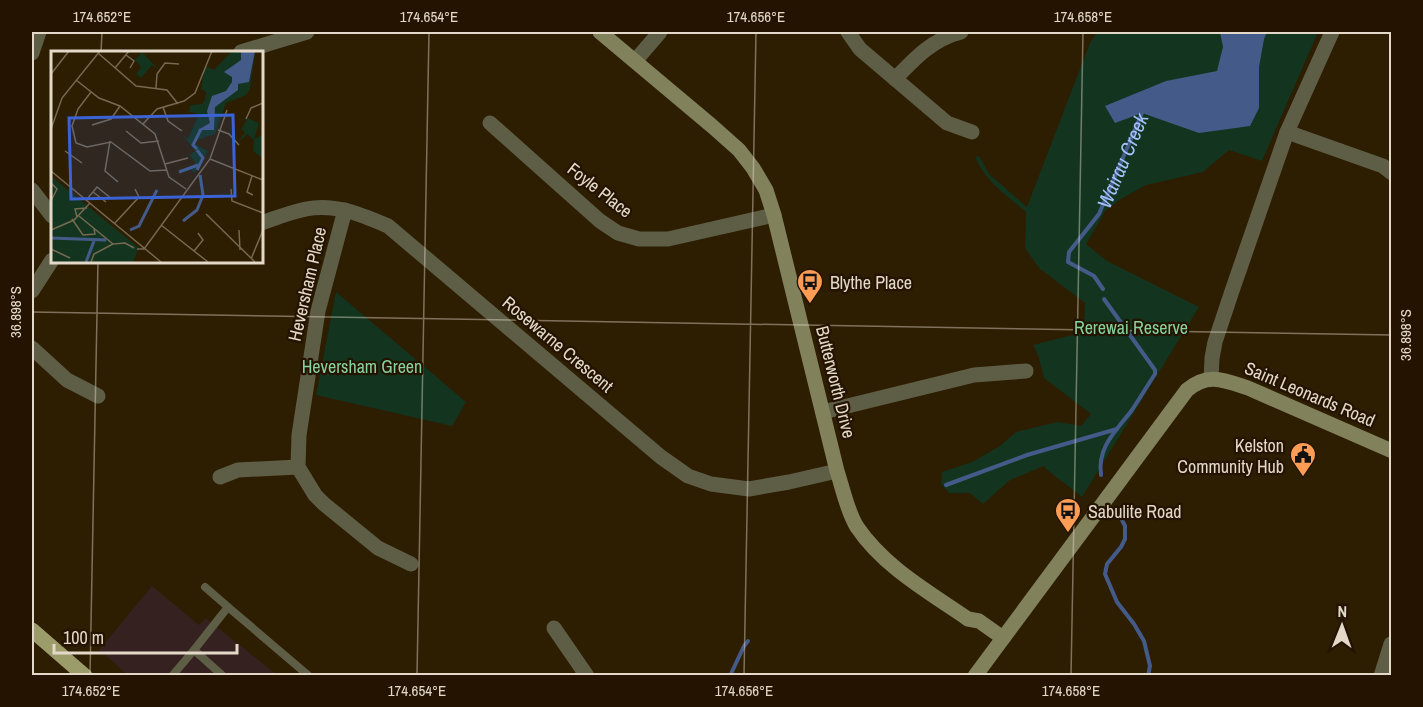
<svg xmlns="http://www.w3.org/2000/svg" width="1423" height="707" font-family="'Archivo Narrow',sans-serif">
<rect width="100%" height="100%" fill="#2d1d01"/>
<polygon fill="#352220" points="152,586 199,625 206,618 277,675 128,675 99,650"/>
<g fill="#13351f">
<path d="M1097,32h221l-56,129 -33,-11 -26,22 -57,13 -25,14 -15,11 -20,34 21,17 92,46 -117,190 -36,-28 -2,-3 -34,14 -27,24 -13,-11h-21l-8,-9 1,-12 30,-10 28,-16 16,-14 42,-10 23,4 10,-12 -47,-36 -6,-23 -5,-10 51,-13 1,-29 -46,-35 -14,-20 1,-36c-19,-16 -41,-31 -51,-55l4,-1 10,18 38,33 63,-164z"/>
<polygon points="336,292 466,402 452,426 316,395"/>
</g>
<polygon fill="#445b89" points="1220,32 1267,32 1264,39 1259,67 1259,108 1250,126 1199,133 1142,113 1115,123 1105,106 1166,81 1217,71 1223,47"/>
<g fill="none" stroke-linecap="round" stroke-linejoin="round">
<g stroke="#445b89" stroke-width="4">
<path id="s1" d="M1103,289l-9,-13 -26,-14 1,-10 30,-38 43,-101"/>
<path d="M1101,475c-4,-28 15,-44 31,-65 8,-12 15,-24 23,-36v-4l-51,-71"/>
<polyline points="946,485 1027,455 1117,429"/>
<polyline points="1117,510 1125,526 1125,539 1121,547 1107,564 1105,574 1117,602 1134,624 1144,641 1150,666 1148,676"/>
<polyline points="730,676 744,646 748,641"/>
</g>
<g stroke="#5e5e47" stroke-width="8">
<polyline points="205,587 228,607"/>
<polyline points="194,650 228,607 309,676"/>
<polyline points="172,676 194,650 223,676"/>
</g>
<g stroke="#5e5e47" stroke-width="15">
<polyline points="848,32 860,49 947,123 972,132"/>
<polyline points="241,52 307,32"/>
<polyline points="32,53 39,32"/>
<polyline points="635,61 660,32"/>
<path d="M895,79c20,-21 38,-40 66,-47"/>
<polyline points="490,123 600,221 618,233 639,239 668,239 774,215"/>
<polyline points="1287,132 1383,166 1392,173"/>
<polyline points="32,190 52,216"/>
<polyline points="345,210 318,311 299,435 298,467 315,495 324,504 378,548 411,564"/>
<path d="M261,223c15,-5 30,-11 45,-14 29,-6 56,6 82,17l273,231 27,19 23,8 38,5 40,-7 48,-11"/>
<polyline points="32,291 52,260"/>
<polyline points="32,348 67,380 98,396"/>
<polyline points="1211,379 1212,358 1215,342 1232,291 1287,132 1332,32"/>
<polyline points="823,412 974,375 1026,371"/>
<polyline points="220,477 238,470 298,467"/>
<polyline points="554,628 587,676"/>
<polyline points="1381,676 1391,644"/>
</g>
<g stroke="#81815b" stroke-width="15">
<path d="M600,32l112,94 27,24 14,18 13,22 8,25 63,256c6,18 10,40 20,56 27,40 72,65 111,92l11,2 24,17"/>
<path d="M975,676l212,-286c21,-18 37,-10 61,-2l144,63"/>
</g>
<polyline stroke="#9c9c6b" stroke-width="15" points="32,630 85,676"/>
</g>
<path fill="none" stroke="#e4d9c9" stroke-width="1.5" stroke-opacity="0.45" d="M101,52l1,-20M32,312l1360,23M90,676l8,-415M417,676l12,-644M744,676l12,-644M1071,676l12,-644"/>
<defs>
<symbol id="bus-pin" viewBox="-11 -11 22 30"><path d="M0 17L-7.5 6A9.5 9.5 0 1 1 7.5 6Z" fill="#fd9c55" stroke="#231300"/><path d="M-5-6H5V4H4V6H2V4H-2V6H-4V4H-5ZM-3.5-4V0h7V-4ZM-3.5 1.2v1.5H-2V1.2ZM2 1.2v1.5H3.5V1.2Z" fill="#111"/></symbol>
<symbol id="civic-pin" viewBox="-11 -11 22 30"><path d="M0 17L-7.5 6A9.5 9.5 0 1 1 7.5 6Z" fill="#fd9c55" stroke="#231300"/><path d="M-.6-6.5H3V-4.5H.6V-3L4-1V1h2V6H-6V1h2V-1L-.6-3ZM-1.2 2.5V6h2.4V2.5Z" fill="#111"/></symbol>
</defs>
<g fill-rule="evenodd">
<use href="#bus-pin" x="795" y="267" width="30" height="40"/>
<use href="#civic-pin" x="1288" y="440" width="30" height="40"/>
<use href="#bus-pin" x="1053" y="496" width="30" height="40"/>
</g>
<g text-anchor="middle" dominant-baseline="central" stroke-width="4.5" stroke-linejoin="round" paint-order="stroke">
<g font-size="18" fill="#e4d9c9" stroke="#231300">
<text transform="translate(600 190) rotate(38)">Foyle Place</text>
<text transform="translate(307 284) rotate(-77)">Heversham Place</text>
<text transform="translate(558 344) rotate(40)">Rosewarne Crescent</text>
<text transform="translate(836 382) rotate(76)">Butterworth Drive</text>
<text transform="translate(1310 394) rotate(23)">Saint Leonards Road</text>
</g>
<g font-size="18" fill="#e4d9c9" stroke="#231300" text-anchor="start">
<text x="830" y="282">Blythe Place</text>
<text x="1284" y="445" text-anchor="end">Kelston<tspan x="1284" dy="21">Community Hub</tspan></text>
<text x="1088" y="511">Sabulite Road</text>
</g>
<g font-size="18" fill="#85d39d" stroke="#231300">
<text x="1131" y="327">Rerewai Reserve</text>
<text x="362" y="366">Heversham Green</text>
</g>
<g font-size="20" font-style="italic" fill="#a4c2fb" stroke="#231300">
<text stroke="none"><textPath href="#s1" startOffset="162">Wairau Creek</textPath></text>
</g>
</g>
<g transform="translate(51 51)">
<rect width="212" height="212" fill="#2d1d01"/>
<path d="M181,0h23l-5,38 -4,6 -20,8 -11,31 -18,6 -2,4 13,7 -13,22 -4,-3 -11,3 16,-10 -7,-8 6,-4 -13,-17 6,5 11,-25 -10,-2 1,-7 12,-1 3,-4 1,-8 -5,-3 4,-23 9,4zM91,1l16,17 -6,-4 -11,13 -5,-4 5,-7 -6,-7zM197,67l11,5 -5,16 8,-4v23l-9,-7 1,-11 -7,-6 -4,4 -6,4 8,-9 -4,-4zM0,125l88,72 -6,14h-82z" fill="#13351f"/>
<path d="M190,0h14l-6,31 -11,2v6l-23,17 -1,23h-16l12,-7 -3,-12 5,-15 14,-5 6,-9v-5l-8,-5 17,-12z" fill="#445b89"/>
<path fill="none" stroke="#445b89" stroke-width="3" d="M146,98l-4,-4 8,-16M146,99l6,8 -6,12M128,121l19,-7M132,170l14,-11 6,-15 -3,-20M79,179l9,-4 18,-36M0,187l55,2M35,211l8,-21"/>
<path fill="none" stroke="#766851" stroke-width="1.5" d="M47,2l38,33 31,4 11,14M75,4l8,6 -4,7M64,17l14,-17M0,23l18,-23M25,29l23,18 21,8 35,28 14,43 17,12M105,37l1,-14 8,-11 14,1M40,41l-13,17 -6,17 4,17 11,4 24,-5 39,29 17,-1M112,56l5,14 14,10M195,68l5,-11 12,-5M92,73l14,-15 27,-8 11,-8 17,-42M41,74l19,-6 9,-13M0,78l11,-31 38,-47M167,79l11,4 10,11M75,80l15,12 18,-2M59,90l-5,30 13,11M14,100l17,12M159,108l53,21M114,113l23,-6M0,120l110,91M201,125l-5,16 6,3M0,132l6,6 -6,12M180,138l1,12 31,12M42,141l4,-5 15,12M35,149l7,-8 13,10M155,163l49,48M28,165l34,28 12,-1 9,5M26,166l-2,-8 12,-1M21,168l11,16 12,-1 -1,-5M63,173l25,-27 -4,-8M110,174l47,37M0,179l23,-10 16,-17M188,179l1,20M0,198l19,9M86,198h7l66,-90 17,-49M143,200l9,-11 -5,-7M200,208l12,-29M40,211l3,-8 19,-10"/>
<path fill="#3b63d6" fill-opacity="0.15" stroke="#3b63d6" stroke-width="3" d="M182,64l2,81 -164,3 -2,-81z"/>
<rect width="212" height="212" fill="none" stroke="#e4d9c9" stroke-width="3"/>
</g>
<rect width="1423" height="707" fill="none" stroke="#231300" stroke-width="66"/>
<g transform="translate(1342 626) rotate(1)" stroke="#231300" stroke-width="4.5" paint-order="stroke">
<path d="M0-4.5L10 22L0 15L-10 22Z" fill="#e4d9c9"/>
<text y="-9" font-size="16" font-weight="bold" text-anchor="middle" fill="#e4d9c9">N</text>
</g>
<path d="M54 644v9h183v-9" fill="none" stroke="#e4d9c9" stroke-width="3"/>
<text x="63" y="644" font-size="18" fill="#e4d9c9" stroke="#231300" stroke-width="4.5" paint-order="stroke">100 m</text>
<rect x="33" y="33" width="1357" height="641" fill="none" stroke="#e4d9c9" stroke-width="2"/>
<g font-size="15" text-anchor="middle" fill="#e4d9c9">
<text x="102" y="22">174.652°E</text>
<text x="429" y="22">174.654°E</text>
<text x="756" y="22">174.656°E</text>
<text x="1083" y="22">174.658°E</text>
<text transform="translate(16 312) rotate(-90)" y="5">36.898°S</text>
<text transform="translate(1406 335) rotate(-90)" y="5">36.898°S</text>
<text x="91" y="696">174.652°E</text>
<text x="417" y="696">174.654°E</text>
<text x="744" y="696">174.656°E</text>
<text x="1071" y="696">174.658°E</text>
</g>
</svg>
